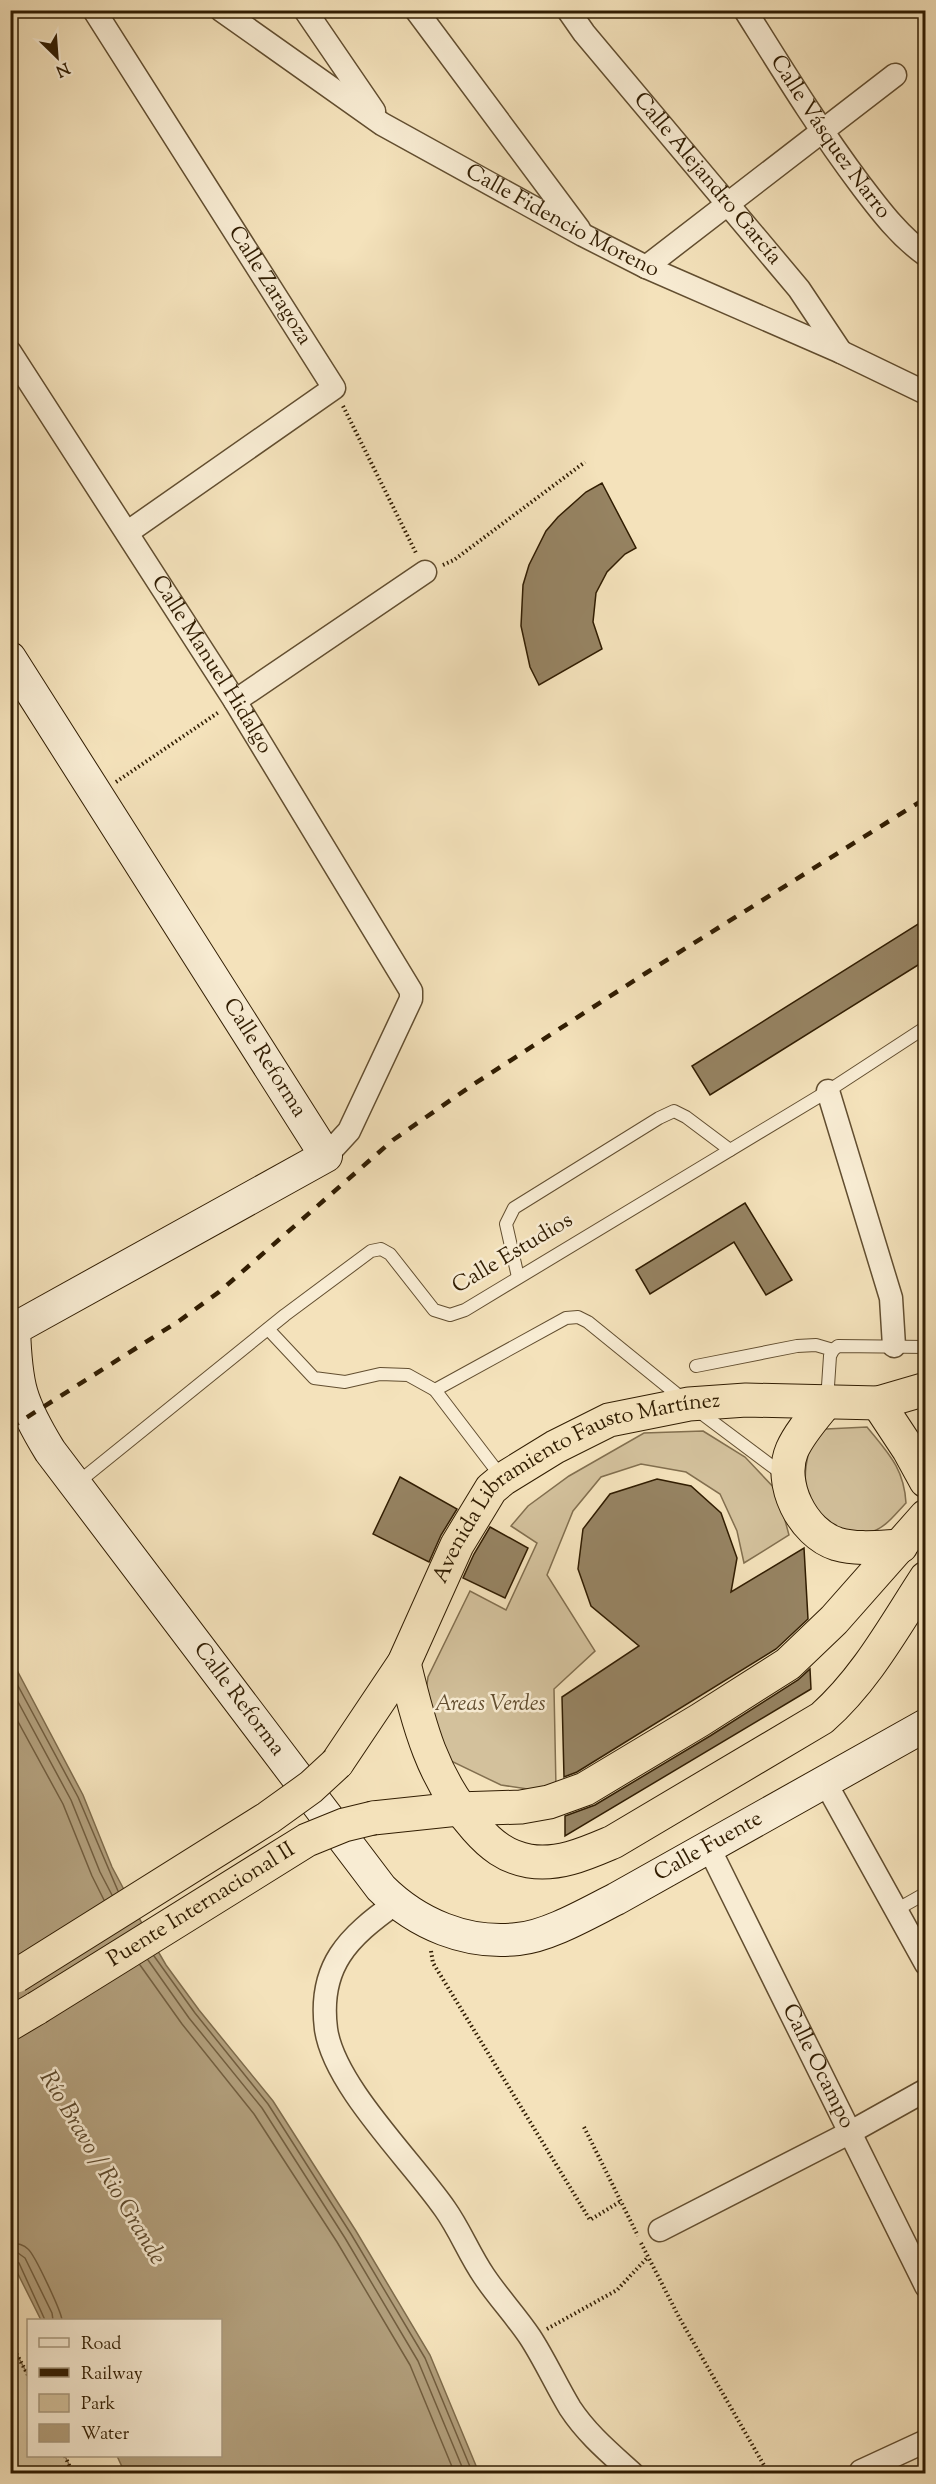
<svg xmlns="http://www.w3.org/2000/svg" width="936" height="2484" font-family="'Sorts Mill Goudy',serif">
<rect width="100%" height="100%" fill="#f4e2bb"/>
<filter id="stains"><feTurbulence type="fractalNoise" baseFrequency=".00333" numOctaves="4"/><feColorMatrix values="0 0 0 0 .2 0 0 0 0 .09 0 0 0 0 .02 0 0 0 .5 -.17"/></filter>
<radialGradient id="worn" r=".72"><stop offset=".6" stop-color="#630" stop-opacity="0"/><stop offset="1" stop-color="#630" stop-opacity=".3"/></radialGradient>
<g fill="#d3c19c" stroke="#826f4f" stroke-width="1.5">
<path d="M867,1427c21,26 37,41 39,76 -10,10 -21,26 -36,29 -28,7 -56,-14 -63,-41 -5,-18 2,-39 6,-56l13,-6z"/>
<polygon points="703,1431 745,1457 777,1491 789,1535 744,1563 737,1531 720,1494 686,1472 641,1464 601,1477 573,1511 547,1575 595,1651 554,1689 556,1788 547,1792 501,1785 451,1761 422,1721 428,1677 470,1591 506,1610 537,1543 511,1526 528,1506 569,1476 644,1433"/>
<polygon points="10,2342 28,2375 28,2456 65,2456 73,2473 11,2473"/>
</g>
<polygon fill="#b29f7c" stroke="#7e6b4b" stroke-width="1.5" points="10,1657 83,1795 112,1867 145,1929 166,1965 199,2010 273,2101 356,2231 430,2355 479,2473 125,2473 117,2456 220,2456 220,2320 41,2320 11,2260"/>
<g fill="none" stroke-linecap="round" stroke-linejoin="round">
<g stroke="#725e3f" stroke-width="1.5">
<polyline points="10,1671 78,1797 118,1891"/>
<polyline points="10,1687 71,1800 100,1872 112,1895"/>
<polyline points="10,1707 63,1804 92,1876 104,1900"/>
<polyline points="154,1956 195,2013 268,2104 351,2234 425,2358 473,2474"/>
<polyline points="148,1960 189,2018 262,2108 345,2238 418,2361 465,2474"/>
<polyline points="140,1965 182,2024 254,2114 337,2242 410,2365 455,2474"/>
<path d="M10,2243c7,0 13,1 18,6 7,6 33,62 34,71"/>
<polyline points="10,2252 18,2253 25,2258 52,2313 53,2320"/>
<polyline points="10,2259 19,2263 45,2320"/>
</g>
</g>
<g fill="#968362" stroke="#311d02" stroke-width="1.5">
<polygon points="602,483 636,548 625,554 607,572 596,593 593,622 602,649 539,685 530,667 521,626 523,585 529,565 546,531 558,517 586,492"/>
<polygon points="926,919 926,960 710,1095 692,1066"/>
<polygon points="745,1203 792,1280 766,1295 734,1242 650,1294 636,1270"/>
<polygon points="400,1477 457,1509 441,1535 429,1562 373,1534"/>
<polygon points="657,1479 691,1486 721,1513 737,1558 731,1592 804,1548 808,1619 776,1649 577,1772 564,1777 562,1697 639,1646 591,1606 578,1569 583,1529 610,1494"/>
<polygon points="490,1527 528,1548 505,1598 463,1578 474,1554"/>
<polygon points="810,1669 811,1689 565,1836 565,1816 595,1805 710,1736 798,1680"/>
</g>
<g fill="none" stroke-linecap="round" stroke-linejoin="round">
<defs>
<g id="lane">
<polyline points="518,1277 506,1224 514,1208 659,1118 674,1111 686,1117 730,1150"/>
<polyline points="268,1329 314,1378 345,1382 380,1374 408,1375 435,1390"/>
<polyline points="696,1366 797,1346 816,1345 833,1350"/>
<polyline points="827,1401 830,1356 833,1350 838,1346 926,1347"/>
<polyline points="503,1479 435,1390 566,1318 578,1317 588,1322 689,1404 785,1476"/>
<polyline points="76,1484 285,1315 371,1251 381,1249 390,1254 434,1310 450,1315 465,1310 828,1091 926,1027"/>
<polyline points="896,1910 926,1893"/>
</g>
<g id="street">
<path id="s1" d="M94,10l240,378 -206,144"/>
<path id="s2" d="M221,10l161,114 201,111 63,32 195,85 85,41"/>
<polyline points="305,10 374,111"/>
<polyline points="416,10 579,229"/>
<path id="s3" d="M568,10l16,23 215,256 42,63"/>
<path id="s4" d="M745,10c37,59 73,118 115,174 19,25 39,52 66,71"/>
<polyline points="646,267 895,75"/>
<path id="s5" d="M10,352l225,349 176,290v8l-62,132 -23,25"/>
<polyline points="235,701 425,572"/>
<polyline points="828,1091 891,1298 894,1346"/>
<polyline points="825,1782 926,1964"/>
<path id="s6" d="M709,1848l217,438"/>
<path d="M396,1903c-48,34 -78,63 -70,126 8,57 86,132 119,180 15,21 24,45 39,67 14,21 32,40 46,61 15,23 26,48 40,71 17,26 40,45 63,66"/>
<polyline points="660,2230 849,2133 926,2090"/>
<polyline points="861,2471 926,2441"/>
</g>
<g id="secondary">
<path id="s7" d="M10,658l316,498 -312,173c2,57 6,73 36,122l331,437c36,36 86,57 137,51 31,-3 70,-26 98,-40l310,-174"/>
</g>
<g id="highway">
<path d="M827,1401c-12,15 -27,31 -35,49 -14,33 10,83 45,94 21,6 42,3 64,2"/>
<polyline points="878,1403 909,1450 926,1481"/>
<path d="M404,1663c15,62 28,116 72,165 15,17 30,29 53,33 30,5 58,-8 84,-19l209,-124c44,-39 72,-91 104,-140"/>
<path id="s8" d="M337,1763l67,-100 53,-118 34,-56 12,-10 52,-32 54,-27 80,-16 57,-4 132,3 48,-14"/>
<polyline points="373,1818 458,1809 521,1807 549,1802 585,1789 700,1720 788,1664 834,1620 926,1516"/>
<polyline points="10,2024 37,2008"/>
</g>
</defs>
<use href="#lane" stroke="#624e30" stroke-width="14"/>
<use href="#street" stroke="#624e30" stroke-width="25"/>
<use href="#secondary" stroke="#311d02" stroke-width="34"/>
<use href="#highway" stroke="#311d02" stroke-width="35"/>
<g stroke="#311d02" stroke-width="4" stroke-dasharray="1.5 3" stroke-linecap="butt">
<polyline points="343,406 416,553"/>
<polyline points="443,565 454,560 585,462"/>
<polyline points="116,782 219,712"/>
<polyline points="431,1951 433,1963 590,2220 621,2201"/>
<polyline points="584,2127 638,2236"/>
<polyline points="641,2243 680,2319 769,2474"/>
<polyline points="547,2329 617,2290 648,2257"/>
<polyline points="10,2342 28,2375"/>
<polyline points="65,2456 73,2474"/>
</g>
<use href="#lane" stroke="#f8ecd3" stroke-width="12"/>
<use href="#street" stroke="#f8ecd3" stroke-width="22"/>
<use href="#secondary" stroke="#f8ecd3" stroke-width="32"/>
<use href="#highway" stroke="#f4e2bb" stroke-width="33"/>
<polyline stroke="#311d02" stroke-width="4.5" stroke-dasharray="10 10" stroke-linecap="butt" points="10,1428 179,1321 219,1292 393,1140 474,1084 646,973 926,798"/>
<defs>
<g id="highway-bridge">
<polyline points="16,1976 268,1818 311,1787 337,1763"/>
<path id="s9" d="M37,2008l270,-168 37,-15 29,-7"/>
</g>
</defs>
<use href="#highway-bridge" stroke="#311d02" stroke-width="35" stroke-linecap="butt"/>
<use href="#highway-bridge" stroke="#f4e2bb" stroke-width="33"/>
</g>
<g text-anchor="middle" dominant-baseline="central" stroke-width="5" stroke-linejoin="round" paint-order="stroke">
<g font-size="22" fill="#311d02" stroke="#f8ecd3">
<text stroke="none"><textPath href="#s4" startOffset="153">Calle Vásquez Narro</textPath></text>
<text stroke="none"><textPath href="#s3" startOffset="219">Calle Alejandro García</textPath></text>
<text stroke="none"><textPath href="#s2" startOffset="402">Calle Fidencio Moreno</textPath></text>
<text stroke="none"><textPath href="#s1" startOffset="327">Calle Zaragoza</textPath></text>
<text stroke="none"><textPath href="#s5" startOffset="372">Calle Manuel Hidalgo</textPath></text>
<text stroke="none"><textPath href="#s7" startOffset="474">Calle Reforma</textPath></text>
<text transform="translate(513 1254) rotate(-31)">Calle Estudios</text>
<text stroke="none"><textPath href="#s8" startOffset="387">Avenida Libramiento Fausto Martínez</textPath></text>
<text stroke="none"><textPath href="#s7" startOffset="1388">Calle Reforma</textPath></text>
<text stroke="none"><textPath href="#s7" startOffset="1988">Calle Fuente</textPath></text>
<text stroke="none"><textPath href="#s9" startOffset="194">Puente Internacional II</textPath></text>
<text stroke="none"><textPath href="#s6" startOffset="244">Calle Ocampo</textPath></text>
</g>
<g font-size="22" font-style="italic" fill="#624e30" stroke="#f8ecd3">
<text x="490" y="1705">Areas Verdes</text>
</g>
<g font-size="24" font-style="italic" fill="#5e4a2d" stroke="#f8ecd3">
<text transform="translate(102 2168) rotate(59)">Río Bravo / Rio Grande</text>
</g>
</g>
<rect width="936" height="2484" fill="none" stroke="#f4e2bb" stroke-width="36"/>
<rect x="12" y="12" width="912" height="2460" fill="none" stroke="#311d02" stroke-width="3"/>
<rect x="18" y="18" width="900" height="2448" fill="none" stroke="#311d02" stroke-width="1.5"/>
<rect x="27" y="2319" width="195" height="138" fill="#f8ecd3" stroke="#a8997f" stroke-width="1.5"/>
<rect x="39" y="2338" width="30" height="9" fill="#f8ecd3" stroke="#a8997f" stroke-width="1.5"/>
<text x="81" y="2349" font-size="18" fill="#311d02">Road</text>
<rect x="39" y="2368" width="30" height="9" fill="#311d02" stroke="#a8997f" stroke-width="1.5"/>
<text x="81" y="2379" font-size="18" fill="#311d02">Railway</text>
<rect x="39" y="2394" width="30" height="18" fill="#d3c19c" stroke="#a8997f" stroke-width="1.5"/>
<text x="81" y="2409" font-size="18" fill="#311d02">Park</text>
<rect x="39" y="2424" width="30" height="18" fill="#b29f7c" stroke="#a8997f" stroke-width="1.5"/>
<text x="81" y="2439" font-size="18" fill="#311d02">Water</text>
<g transform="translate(57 57) rotate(155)" stroke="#f8ecd3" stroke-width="4.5" paint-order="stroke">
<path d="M0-4.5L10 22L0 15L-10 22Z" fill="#311d02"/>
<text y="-9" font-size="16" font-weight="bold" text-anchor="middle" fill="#311d02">N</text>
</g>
<rect width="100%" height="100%" filter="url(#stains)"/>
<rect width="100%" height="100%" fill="url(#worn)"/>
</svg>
